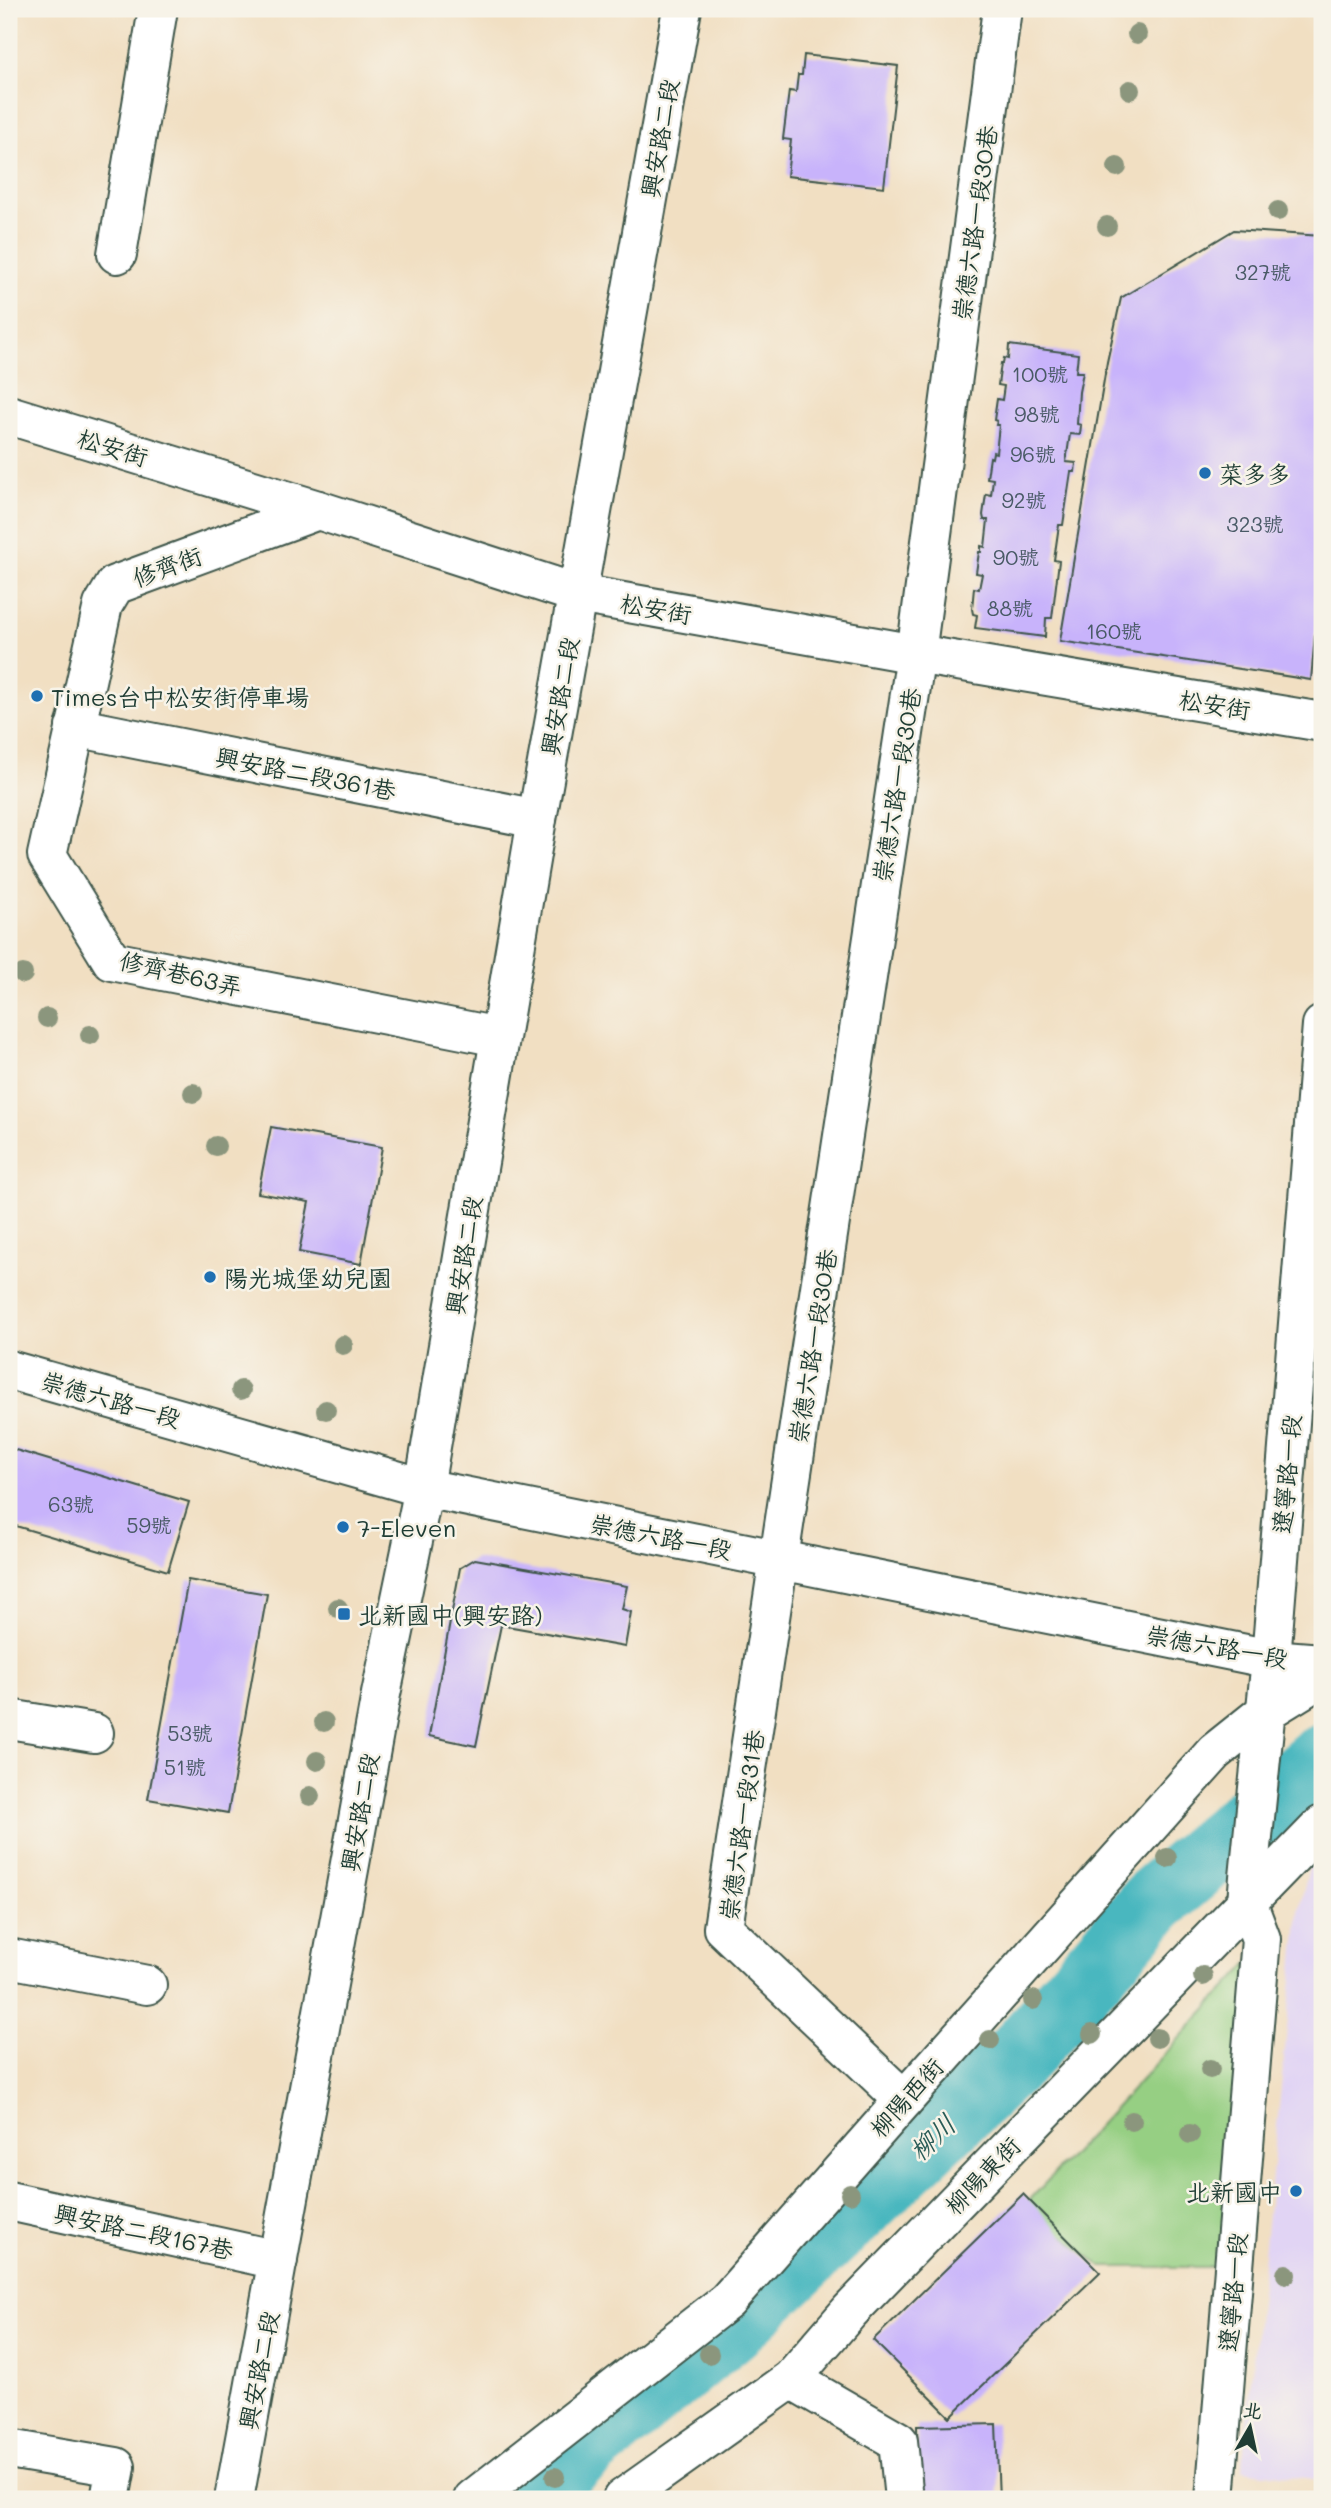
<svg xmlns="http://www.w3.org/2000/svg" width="1331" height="2508" font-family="Mali,'LXGW WenKai TC',sans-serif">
<rect width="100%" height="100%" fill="#f7f3e8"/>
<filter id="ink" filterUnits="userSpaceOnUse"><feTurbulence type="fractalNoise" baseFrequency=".0143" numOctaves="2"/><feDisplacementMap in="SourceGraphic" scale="14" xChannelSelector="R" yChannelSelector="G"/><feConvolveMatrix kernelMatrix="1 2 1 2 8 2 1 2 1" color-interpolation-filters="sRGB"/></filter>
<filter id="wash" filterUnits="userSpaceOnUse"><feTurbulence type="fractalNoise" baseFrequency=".00686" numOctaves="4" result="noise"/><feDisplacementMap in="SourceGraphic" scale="28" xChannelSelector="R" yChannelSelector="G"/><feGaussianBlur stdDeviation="1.57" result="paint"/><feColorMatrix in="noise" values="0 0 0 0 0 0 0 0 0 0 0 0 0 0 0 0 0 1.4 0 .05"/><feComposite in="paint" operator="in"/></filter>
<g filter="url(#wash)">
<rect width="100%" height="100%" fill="#f1dfc2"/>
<polygon fill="#e1d4f4" points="1322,1844 1322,2480 1242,2470 1299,1911 1312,1854"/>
<polygon fill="#96cf83" stroke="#5a865c" stroke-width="2" points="1275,1935 1222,2267 1102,2267 1025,2205"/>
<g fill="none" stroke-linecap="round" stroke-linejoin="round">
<polyline stroke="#48b7bf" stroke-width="70" points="524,2499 731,2327 1021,2053 1155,1900 1322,1758"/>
</g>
<g id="blocks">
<g fill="#c8b3fb">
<polygon points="804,55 898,66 884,187 787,176 791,140 783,139 789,91 796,92 798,75 802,75"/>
<polygon points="1234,230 1322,236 1322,556 1311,680 1060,641 1107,362 1121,298"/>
<polygon points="1009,345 1078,354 1076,372 1083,372 1079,392 1077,424 1081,425 1080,435 1070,434 1066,462 1076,463 1075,472 1071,472 1063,525 1059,525 1054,560 1059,561 1052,618 1046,618 1045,637 975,628 977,615 973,614 972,609 974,588 979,589 982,574 976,573 979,552 981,552 981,546 985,547 988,520 984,520 983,515 986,494 991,495 993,479 987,478 990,457 992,458 993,452 996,453 999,425 996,425 997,421 994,420 997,399 1002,400 1004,386 998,385 1001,363 1003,363 1004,358 1008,359"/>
<polygon points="271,1127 382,1147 361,1264 299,1252 309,1202 258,1193"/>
<polygon points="9,1448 189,1502 168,1571 9,1524"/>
<polygon points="475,1559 627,1586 622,1609 631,1612 625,1647 501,1625 476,1746 429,1736 460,1568"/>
<polygon points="188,1580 267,1594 228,1813 148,1799"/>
<polygon points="1023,2194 1100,2272 950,2417 873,2340"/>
<polygon points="996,2424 999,2499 919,2499 917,2426"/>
</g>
</g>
</g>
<g filter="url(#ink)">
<use href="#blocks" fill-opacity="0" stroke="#3e5549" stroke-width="2"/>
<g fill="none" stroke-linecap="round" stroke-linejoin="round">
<defs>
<g id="minor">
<polyline points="117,254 158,9"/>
<polyline points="9,415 318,510 578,594 916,654 1322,722"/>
<polyline points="318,510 115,585 103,605 47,855 112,961 499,1037"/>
<polyline points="75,727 537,819"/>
<polyline points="9,1370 424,1488 1271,1659 1322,1663"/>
<polyline points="9,1719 94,1733"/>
<polyline points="9,1958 147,1985"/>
<polyline points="904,2100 723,1928 916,654 1002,9"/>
<polyline points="9,2201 278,2260"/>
<polyline points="791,2379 898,2441 904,2499"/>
<polyline points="9,2449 116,2467 110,2499"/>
<polyline points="234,2499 381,1694 424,1488 537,819 682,9"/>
<polyline points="473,2499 727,2301 904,2100 1215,1752 1265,1712 1322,1677"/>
<polyline points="622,2499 791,2379 850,2311 1322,1825"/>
<polyline points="1215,2499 1261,1939 1247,1902 1249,1877 1271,1659 1322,1025"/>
</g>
</defs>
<use href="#minor" stroke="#3e5549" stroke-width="42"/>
<use href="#minor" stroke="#fff" stroke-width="38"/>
</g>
<g fill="#8b967d">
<circle cx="1137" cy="34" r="10"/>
<circle cx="1130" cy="90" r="10"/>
<circle cx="1117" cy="167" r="10"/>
<circle cx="1278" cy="211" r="10"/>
<circle cx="1107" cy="226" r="10"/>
<circle cx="23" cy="974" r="10"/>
<circle cx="47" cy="1018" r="10"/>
<circle cx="90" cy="1035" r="10"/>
<circle cx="193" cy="1093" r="10"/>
<circle cx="216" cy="1146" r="10"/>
<circle cx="343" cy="1345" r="10"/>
<circle cx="241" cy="1390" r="10"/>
<circle cx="326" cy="1410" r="10"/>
<circle cx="338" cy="1608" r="10"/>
<circle cx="324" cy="1722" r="10"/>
<circle cx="317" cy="1761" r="10"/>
<circle cx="310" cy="1796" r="10"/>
<circle cx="1167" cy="1858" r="10"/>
<circle cx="1203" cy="1976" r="10"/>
<circle cx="1033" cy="2000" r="10"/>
<circle cx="1092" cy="2034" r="10"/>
<circle cx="1157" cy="2038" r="10"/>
<circle cx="990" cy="2040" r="10"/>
<circle cx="1210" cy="2069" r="10"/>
<circle cx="1132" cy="2121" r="10"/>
<circle cx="1190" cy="2134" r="10"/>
<circle cx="850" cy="2194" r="10"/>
<circle cx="1286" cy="2274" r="10"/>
<circle cx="709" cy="2354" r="10"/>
<circle cx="555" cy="2477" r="10"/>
</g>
</g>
<g fill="#1f6fb2" stroke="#f7f3e8" stroke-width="2.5">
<circle cx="1205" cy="473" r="7"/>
<circle cx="37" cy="696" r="7"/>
<circle cx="210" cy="1277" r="7"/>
<circle cx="343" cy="1527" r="7"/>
<rect x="337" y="1607" width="14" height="14" rx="3.5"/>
<circle cx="1296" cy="2191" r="7"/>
</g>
<g text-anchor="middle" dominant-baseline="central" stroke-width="5" stroke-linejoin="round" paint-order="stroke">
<g font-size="21" fill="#495a66">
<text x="1263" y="271">327號</text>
<text x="1040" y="373">100號</text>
<text x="1037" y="413">98號</text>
<text x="1033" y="453">96號</text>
<text x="1024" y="499">92號</text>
<text x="1255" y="523">323號</text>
<text x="1016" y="556">90號</text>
<text x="1010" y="607">88號</text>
<text x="1114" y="630">160號</text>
<text x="71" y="1503">63號</text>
<text x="149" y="1524">59號</text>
<text x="190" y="1732">53號</text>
<text x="185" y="1766">51號</text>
</g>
<g font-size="24" fill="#1f3d34" stroke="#f7f3e8">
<text transform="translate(659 138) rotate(-80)">興安路二段</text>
<text transform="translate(974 223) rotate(-82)">崇德六路一段30巷</text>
<text transform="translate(113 447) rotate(17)">松安街</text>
<text transform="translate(167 566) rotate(-20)">修齊街</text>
<text transform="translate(656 608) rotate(10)">松安街</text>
<text transform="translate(559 696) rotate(-80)">興安路二段</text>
<text transform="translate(1215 704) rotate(9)">松安街</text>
<text transform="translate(306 773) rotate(11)">興安路二段361巷</text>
<text transform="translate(896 785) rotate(-81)">崇德六路一段30巷</text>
<text transform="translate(181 973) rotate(13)">修齊巷63弄</text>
<text transform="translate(463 1255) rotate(-81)">興安路二段</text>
<text transform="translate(812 1346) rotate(-81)">崇德六路一段30巷</text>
<text transform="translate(111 1399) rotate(16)">崇德六路一段</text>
<text transform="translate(1286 1474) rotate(-85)">遼寧路一段</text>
<text transform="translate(661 1536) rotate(11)">崇德六路一段</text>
<text transform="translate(1217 1646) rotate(10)">崇德六路一段</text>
<text transform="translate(359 1812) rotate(-80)">興安路二段</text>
<text transform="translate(741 1825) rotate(-82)">崇德六路一段31巷</text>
<text transform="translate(906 2097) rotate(-48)">柳陽西街</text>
<text transform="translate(982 2175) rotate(-46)">柳陽東街</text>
<text transform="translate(144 2231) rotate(12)">興安路二段167巷</text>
<text transform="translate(1232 2292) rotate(-85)">遼寧路一段</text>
<text transform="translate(258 2370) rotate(-79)">興安路二段</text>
</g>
<g font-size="24" fill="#1f3d34" stroke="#f7f3e8" text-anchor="start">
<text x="1219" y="473">菜多多</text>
<text x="51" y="696">Times台中松安街停車場</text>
<text x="224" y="1277">陽光城堡幼兒園</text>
<text x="357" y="1527">7-Eleven</text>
<text x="358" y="1614">北新國中(興安路)</text>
<text x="1282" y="2191" text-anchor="end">北新國中</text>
</g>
<g font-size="26" font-style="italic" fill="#295c57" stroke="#f7f3e8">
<text transform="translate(932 2137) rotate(-43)">柳川</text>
</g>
</g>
<rect width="1331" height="2508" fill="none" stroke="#f7f3e8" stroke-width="35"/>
<g transform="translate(1250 2427) rotate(9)" stroke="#f7f3e8" stroke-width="5" paint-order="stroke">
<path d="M0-5L12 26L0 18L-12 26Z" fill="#1f3d34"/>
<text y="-10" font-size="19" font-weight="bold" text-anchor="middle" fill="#1f3d34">北</text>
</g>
</svg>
